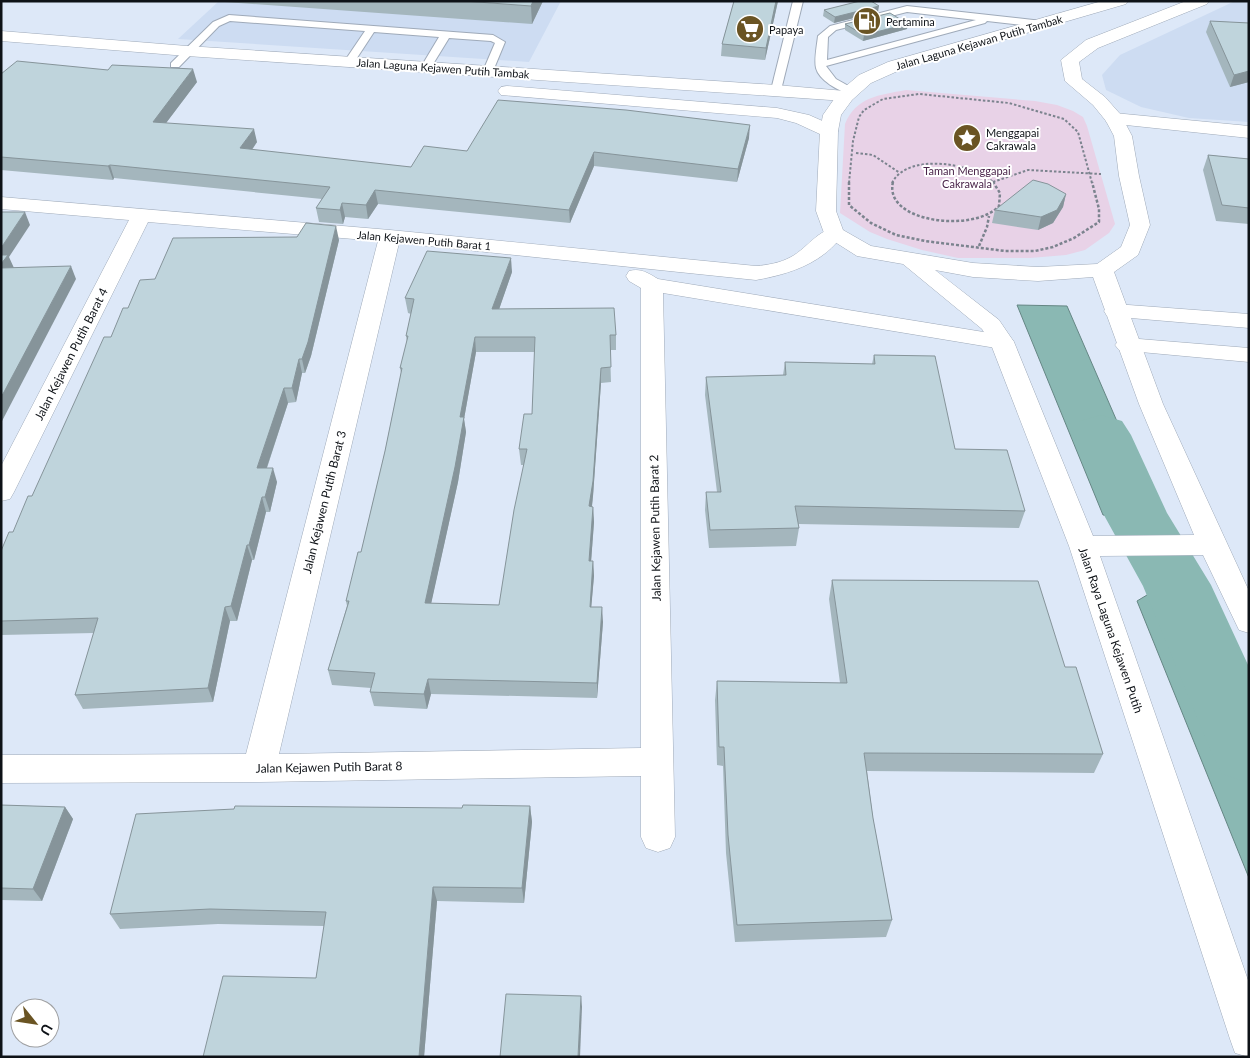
<svg xmlns="http://www.w3.org/2000/svg" width="1250" height="1058" font-family="Lato,sans-serif">
<rect width="100%" height="100%" fill="#dde8f8"/>
<g fill="#cddcf2">
<polygon points="219,1 561,1 529,62 178,39"/>
<polygon points="1235,1 1249,1 1249,122 1189,118 1141,107 1106,90 1102,75 1120,55"/>
</g>
<path fill="#e8d2e7" d="M906,90l129,11 22,4 16,6 10,6 4,9 28,98 -6,9 -24,17 -19,5 -36,3h-72l-36,-8 -35,-11 -17,-7 -30,-19 5,-89c11,-27 34,-29 61,-34z"/>
<g fill="#8ab8b3" stroke="#658684">
<polygon points="1017,305 1067,306 1158,516 1133,518 1103,515"/>
<polygon points="1162,586 1192,588 1203,597 1249,695 1249,878 1137,601"/>
</g>
<g fill="none" stroke-linecap="round" stroke-linejoin="round">
<polygon fill="#8ab8b3" fill-rule="evenodd" points="1101,415 1122,421 1131,435 1167,513 1211,585 1249,667 1249,783 1222,774 1211,751 1143,586 1105,517 1071,435 1080,421"/>
<defs>
<g id="service">
<polygon points="793,1 803,1 781,90 776,93 771,90"/>
<path d="M907,6l135,15 5,3 -5,3 -55,-6 -2,2 -159,43 10,13 18,10 1,2 -1,2 -4,1c-12,-3 -31,-14 -34,-26 -2,-8 1,-23 2,-32l12,-10zM907,12l69,8 -149,40 1,-23 8,-7z"/>
<polygon points="229,15 493,35 505,42 493,71 488,74 483,71 495,43 491,41 449,38 430,69 426,70 421,67 439,37 374,32 353,64 349,65 344,62 365,31 230,21 219,26 179,67 171,67 171,63 213,22"/>
</g>
<g id="minor">
<polygon points="1,31 187,46 776,85 845,91 851,92 854,96 851,100 845,101 187,56 1,41"/>
<polygon points="507,86 777,108 809,115 836,127 838,131 836,135 829,137 822,135 796,123 777,118 501,95 498,91 501,87"/>
<polygon points="1114,113 1249,126 1249,138 1107,123 1105,119 1107,115"/>
<path d="M1,197l389,33 366,36c12,-1 24,-3 35,-9 17,-9 31,-33 50,-28l3,4c-20,30 -54,41 -88,47l-357,-37 -120,511 362,-6v-460l-12,-7 -3,-5 3,-5c12,-3 19,2 29,8l344,56 8,2 4,5 -4,5 -8,2 -339,-56 12,544 -5,11 -12,4 -12,-4 -5,-11v-61l-382,6 -258,1v-28l245,-1 132,-513 -230,-19 -134,270 -4,7 -9,2v-35l128,-246 -128,-11z"/>
<polygon points="1115,304 1249,314 1249,328 1107,316 1104,311 1107,306"/>
<polygon points="1127,338 1249,348 1249,362 1119,350 1115,345 1119,340"/>
</g>
<path id="tertiary" d="M1102,1h26l-2,3 -226,66 -29,13 -19,17 -11,15 -3,16 -2,80 7,19 28,16 102,17 65,4 59,-3 24,-17 9,-22 -11,-49 -5,-40 -8,-15 -13,-16 -28,-24 -4,-21 25,-20 100,-39h23l-2,3 -109,44 -19,14 3,17 23,18 16,18 11,21 7,40 11,49 -12,30 -24,17 49,132 86,187v42l-10,-3 -36,-75 -103,1 149,427v74l-14,-4 -5,-14 -161,-493 -79,-204 -8,-13 -79,-65 -46,-8 -30,-19 -3,-4 -8,-22 4,-80 3,-16 16,-23 20,-17 29,-13zM935,270l38,7 65,4 55,-4 46,127 55,131 -101,1 -79,-194 -15,-22z"/>
</defs>
<use href="#service" stroke="#9faab9" stroke-width="2"/>
<use href="#minor" stroke="#9faab9" stroke-width="1"/>
<use href="#tertiary" stroke="#9faab9" stroke-width="1"/>
<g stroke="#7b838e" stroke-width="2" stroke-dasharray="2.5 2" stroke-linecap="butt">
<polyline points="856,153 873,155 900,173"/>
<polyline points="993,182 1028,170 1101,174"/>
<polyline points="849,183 853,141 859,117 864,110 883,99 919,94 1009,103 1064,119 1078,132 1092,183"/>
<path d="M892,183c15,-31 82,-20 102,0"/>
</g>
<g stroke="#7b838e" stroke-width="2.5" stroke-dasharray="3 2" stroke-linecap="butt">
<polyline points="849,182 849,205 871,223 896,235 925,241 1005,251 1035,251 1053,247 1074,238 1099,222 1099,209 1092,182"/>
<path d="M893,182c-10,41 82,51 106,24l1,-13 -7,-11"/>
<polyline points="979,246 987,227 989,216"/>
</g>
<use href="#service" fill="#fff" fill-rule="evenodd"/>
<use href="#minor" fill="#fff" fill-rule="evenodd"/>
<use href="#tertiary" fill="#fff" fill-rule="evenodd"/>
</g>
<g fill="#a4b6bd" fill-rule="evenodd">
<polygon points="225,1 543,1 532,24 225,2"/>
<polygon points="734,1 778,1 765,60 721,56 722,44"/>
<polygon points="824,10 878,12 834,23 823,16"/>
<polygon points="1210,21 1249,23 1249,82 1230,87 1206,32"/>
<polygon points="845,24 908,24 907,29 863,41 845,30"/>
<polygon points="1,74 197,82 166,123 257,142 252,150 411,167 467,151 749,138 737,182 594,166 570,223 378,204 368,219 345,217 343,224 319,222 316,208 322,199 114,178 113,180 1,170"/>
<polygon points="1208,155 1249,159 1249,224 1216,221 1203,170"/>
<polygon points="1066,194 1063,207 1053,223 1038,230 992,223 995,210"/>
<polygon points="339,240 311,356 305,373 302,373 296,402 288,403 267,468 277,482 270,512 266,512 254,560 252,560 237,621 230,621 213,702 83,709 75,695 94,633 1,635 1,551 13,532 32,496 111,337 128,308 155,279"/>
<path d="M512,272l-13,37 117,26v15h-6l1,32 -10,1 -8,113 -1,11h1l1,15 -3,39h2l1,15 -3,31 12,15 -6,76 -166,-4 -4,15 -53,-3 -4,-14 1,-4 -39,-3 -4,-15 19,-64 -1,-5 15,-49 24,-101 16,-78 -1,-5 7,-26 -1,-6 5,-22 -3,-1 -3,-15zM476,352h59l-3,62 -13,35 2,16h3l-25,140 -68,-2 27,-121 8,-50 -2,-13z"/>
<polygon points="874,355 955,449 1025,511 1019,528 798,524 799,528 796,546 709,548 705,510 706,492 717,492 705,395 706,377 783,375 785,362 872,364"/>
<polygon points="832,580 1065,667 1103,754 1094,773 867,771 873,818 892,920 886,937 735,942 726,853 723,766 717,765 715,700 717,681 840,683 829,599"/>
<polygon points="1,805 65,807 73,819 42,901 1,900"/>
<polygon points="530,806 532,822 524,903 437,901 424,1057 203,1057 316,978 324,926 218,924 120,929 110,914 462,808"/>
</g>
<g fill="#86949a">
<polygon points="533,1 543,1 532,24 531,6"/>
<polygon points="776,1 778,1 765,60 766,48"/>
<polygon points="879,6 878,12 834,23 835,17"/>
<polygon points="908,24 907,29 863,41 864,35"/>
<polygon points="193,69 197,82 157,135 153,122"/>
<polygon points="1249,71 1249,82 1230,87 1234,75"/>
<polygon points="750,125 749,138 737,182 738,169"/>
<polygon points="254,129 257,142 243,162 240,148"/>
<polygon points="594,152 594,166 570,223 569,210"/>
<polygon points="110,165 114,178 113,180 108,166"/>
<polygon points="375,190 378,204 368,219 366,205"/>
<polygon points="1066,194 1063,207 1053,223 1038,230 1041,217"/>
<polygon points="342,203 345,217 343,224 340,210"/>
<polygon points="25,212 30,225 9,257 14,268 1,273 1,248"/>
<polygon points="336,226 339,240 311,356 305,373 302,359"/>
<polygon points="511,258 512,272 494,324 492,309"/>
<polygon points="71,266 76,279 1,423 1,397"/>
<polygon points="475,337 476,352 464,419 466,432 458,482 428,618 425,603"/>
<polygon points="299,359 302,373 296,402 292,388"/>
<polygon points="601,368 601,383 593,496 590,522 589,506"/>
<polygon points="284,388 288,403 262,482 257,468"/>
<polygon points="273,468 277,482 270,512 265,497"/>
<polygon points="262,497 266,512 254,560 249,545"/>
<polygon points="593,507 594,522 590,576 589,561"/>
<polygon points="247,545 252,560 237,621 231,606"/>
<polygon points="593,561 594,576 590,622 590,607"/>
<polygon points="225,607 230,621 213,702 208,688"/>
<polygon points="602,607 603,622 597,698 597,683"/>
<polygon points="428,679 431,694 427,709 424,694"/>
<polygon points="530,806 532,822 524,903 522,888"/>
<polygon points="65,807 73,819 42,901 33,889"/>
<polygon points="433,887 437,901 424,1057 419,1057"/>
<polygon points="581,996 582,1007 580,1057 578,1057"/>
</g>
<g fill="#bfd4dc" stroke="#86949a" fill-rule="evenodd">
<polygon points="464,1 533,1 531,6"/>
<polygon points="734,1 776,1 766,48 722,44"/>
<polygon points="860,1 871,1 879,6 835,17 824,10"/>
<polygon points="890,13 908,24 864,35 845,24"/>
<polygon points="1210,21 1249,23 1249,71 1234,75"/>
<polygon points="17,61 108,70 112,65 193,69 153,122 254,129 240,148 411,167 424,146 467,151 498,100 626,110 750,125 738,169 594,152 569,210 375,190 366,205 342,203 340,210 316,208 330,187 110,165 108,166 1,157 1,74"/>
<polygon points="1208,155 1249,159 1249,208 1222,205"/>
<polygon points="1033,180 1048,184 1066,194 1057,210 1041,217 995,210"/>
<polygon points="1,212 25,212 1,248"/>
<polygon points="306,223 336,226 308,342 302,359 299,359 292,388 284,388 257,468 273,468 265,497 262,497 249,545 247,545 231,606 225,607 208,688 75,695 98,618 1,621 1,551 9,532 13,532 28,496 32,496 104,337 111,337 123,308 128,308 140,280 155,279 173,238 297,237"/>
<path d="M427,251l84,7 -19,51 122,-1 2,27h-6l1,32 -10,1 -8,113 -4,25 4,1 -4,54h4l-3,46h12l-5,76 -169,-4 -4,15 -54,-2 5,-19 -47,-3 21,-69h-3l12,-49h3l24,-101 17,-83h-2l8,-32h-2l8,-37 -9,-1zM475,337h60l-3,77h-8l-5,35h8l-13,61 -15,95 -74,-2 30,-136 9,-50h-4z"/>
<polygon points="1,255 8,255 1,264"/>
<polygon points="71,266 4,392 1,397 1,268"/>
<polygon points="874,355 935,356 955,449 1007,450 1025,511 795,506 799,528 710,530 706,492 721,492 706,377 786,375 785,362 875,364"/>
<polygon points="832,580 1038,581 1065,667 1076,667 1103,754 864,753 873,818 892,920 737,925 728,835 724,747 719,747 717,681 847,683"/>
<polygon points="1,805 65,807 33,889 1,888"/>
<polygon points="463,805 530,806 522,888 433,887 419,1057 203,1057 223,976 316,978 326,912 210,909 110,914 136,814 234,809 235,806 462,808"/>
<polygon points="506,994 581,996 578,1057 500,1057"/>
</g>
<defs>
<symbol id="fuel-disc" viewBox="-11 -11 22 22"><circle r="9.5" fill="#6a5423" stroke="#fff"/><path d="M-5.5-6h7V0h2V4h1.3V-2.5L3-4.5l.8-.8L6-3V5H2.5V1h-1V6h-7ZM-4.2-4.7v3.2H.2V-4.7Z" fill="#fff"/></symbol>
<symbol id="supermarket-disc" viewBox="-11 -11 22 22"><circle r="9.5" fill="#6a5423" stroke="#fff"/><path d="M-6-5.5h2.5l.6 2H6L4.5 2H-2.5L-4.4-4H-6ZM-1.5 3.2a1.3 1.3 0 1 0 .1 0ZM3 3.2a1.3 1.3 0 1 0 .1 0Z" fill="#fff"/></symbol>
<symbol id="sight-disc" viewBox="-11 -11 22 22"><circle r="9.5" fill="#6a5423" stroke="#fff"/><path d="M0-6L1.8-2.2L6-1.7L2.9 1.2L3.7 5.4L0 3.3L-3.7 5.4L-2.9 1.2L-6-1.7L-1.8-2.2Z" fill="#fff"/></symbol>
</defs>
<g fill-rule="evenodd">
<use href="#fuel-disc" x="851" y="5" width="32" height="32"/>
<use href="#supermarket-disc" x="734" y="13" width="32" height="32"/>
<use href="#sight-disc" x="951" y="122" width="32" height="32"/>
</g>
<g text-anchor="middle" dominant-baseline="central" stroke-width="4" stroke-linejoin="round" paint-order="stroke">
<g font-size="11" fill="#0e1217" stroke="#fff" text-anchor="start">
<text x="886" y="21">Pertamina</text>
<text x="769" y="29">Papaya</text>
<text x="986" y="132">Menggapai<tspan x="986" dy="13">Cakrawala</tspan></text>
</g>
<g font-size="11" fill="#0e1217" stroke="#fff">
<text transform="translate(979 42) rotate(-16)">Jalan Laguna Kejawan Putih Tambak</text>
<text transform="translate(443 68) rotate(4)">Jalan Laguna Kejawen Putih Tambak</text>
<text transform="translate(424 240) rotate(5)">Jalan Kejawen Putih Barat 1</text>
</g>
<g font-size="11" fill="#492449" stroke="#fff">
<text x="967" y="170">Taman Menggapai<tspan x="967" dy="13">Cakrawala</tspan></text>
</g>
<g font-size="12" fill="#0e1217" stroke="#fff">
<text transform="translate(71 354) rotate(-63)">Jalan Kejawen Putih Barat 4</text>
<text transform="translate(324 502) rotate(-76)">Jalan Kejawen Putih Barat 3</text>
<text transform="translate(655 528) rotate(-91)">Jalan Kejawen Putih Barat 2</text>
<text transform="translate(1111 630) rotate(71)">Jalan Raya Laguna Kejawen Putih</text>
<text transform="translate(329 767) rotate(-1)">Jalan Kejawen Putih Barat 8</text>
</g>
</g>
<rect width="1250" height="1058" fill="none" stroke="#0e1217" stroke-width="5"/>
<g transform="translate(35 1023) rotate(120)"><circle r="24" fill="#ffffff" stroke="#9fa0a2"/>
<path d="M0-4L9 19L0 12L-9 19Z" fill="#6a5423"/>
<text y="-8" font-size="14" font-weight="bold" text-anchor="middle" fill="#0e1217">U</text>
</g>
</svg>
